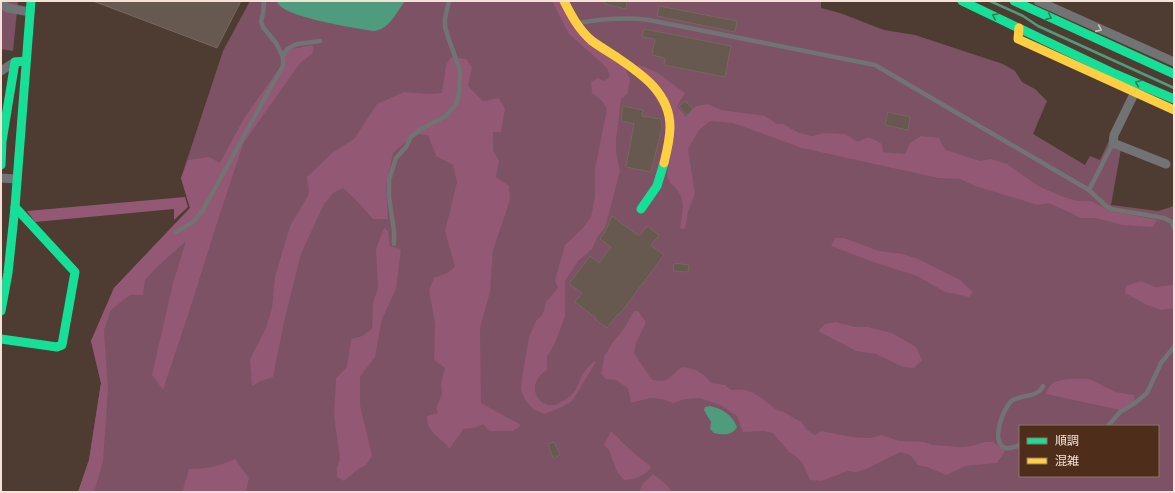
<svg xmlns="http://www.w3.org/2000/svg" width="1175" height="493" font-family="'Playfair Display','Noto Sans JP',serif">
<rect width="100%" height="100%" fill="#4e3c32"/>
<g fill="#7c5264" fill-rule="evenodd">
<polygon points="1,1 18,1 13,51 1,49"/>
<path d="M250,1h571v7l19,5 44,17 31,5 88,29 12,7 7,11 13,7 12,12 -14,33 52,31 5,-9 10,4 8,-17 13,6 -10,56 47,6 16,-5v286h-1096l11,-32 12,-77 -10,-42 23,-53 76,-80 -9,-30 42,-127zM1020,426h138v50h-138z"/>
</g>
<g fill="#925874">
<path d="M552,1h6l67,67 5,11 -2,14 -7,6 -5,41v12l4,19 -9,35 -6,21 -8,11 -5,11 -14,12 -13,20v35l-10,27 -8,14v13c-26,16 -5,46 16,31 4,-2 9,-6 12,-10 4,-6 5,-14 9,-19 3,-4 6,-7 9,-10h3l-24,39 -10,6 -18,7 -11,-5 -8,-9 -4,-10 1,-13 7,-40 7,-16 7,-7 3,-12 12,-14 -3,-8 10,-35 18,-17 8,-11 4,-21v-27l12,-60 -5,-8 -10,-8 -1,-11 7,-4 6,3 6,-4 -3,-9 -38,-34z"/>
<polygon points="312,45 314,49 312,54 300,63 243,144 217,223 191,306 163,390 152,375 173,283 186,241 155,269 145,280 143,295 130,295 111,310 104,330 108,389 103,462 94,492 78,492 89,460 101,383 91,341 114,288 190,208 181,178 188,160 209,157 220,163 243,120 283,63 288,50"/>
<path d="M451,57l15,2 6,8 -4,19 15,15 16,-3 6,11 -4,23h-8v18l6,11 -3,16 13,9 1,14 -17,50 -3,42 -10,36 1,75 40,22 -8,6h-23l-7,-7 -9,4 -11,1c-4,8 -8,10 -12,18l-2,1c-9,-12 -22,-14 -22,-32l11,-3 -2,-5 6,-14 -1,-12 4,-14 -11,-8 1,-36 -6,-34 5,-12 13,-5 8,-6 -10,-36 12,-49 -4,-17 -17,-9 -8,-21 -13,-1 -22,19 -7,32 2,34h-15l-15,-17 -15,-14 -10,5 -9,11 -23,50 -17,68 -11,55 -12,4 -9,5 -2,-27 16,-31 6,-20 3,-31 15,-51 19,-32 -2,-17 25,-24 22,-14 23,-35 27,-12 26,2 12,-1 4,-28z"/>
<path d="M638,64l20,9 27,20 -8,13 9,11 10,-11 12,-2 13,6 44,6 12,8h6l16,9 13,3 13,-3 20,1 13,8c11,-7 13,-5 24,2l1,8 22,2 5,-11 11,-7 18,2 3,7 4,5 34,11 11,-2 16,5 14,10 19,13 21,9 16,5h14l19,10 47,9 -4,7 -31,-2 -26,-7h-15l-32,-15 -11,2 -63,-19 -15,-7 -22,-1 -136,-30 -69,-25 -23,-2 -11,9 -11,19 7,44 -7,19 -3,17 -5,-1c2,-13 6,-26 -2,-37 -5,-7 -9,-7 -11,-16l8,-43 -37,-65z"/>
<polygon points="185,197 188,207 174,220 174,209 35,222 27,211"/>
<polygon points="384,228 388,231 390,246 401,249 396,289 382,319 375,357 360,377 360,405 372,456 366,465 357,470 344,481 337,477 337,468 340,459 334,416 336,378 347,367 351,339 362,336 372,329 373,303 378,288 376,249"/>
<polygon points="835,238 844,238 879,251 903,254 918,259 960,280 973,292 969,297 945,292 917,276 873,262 831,246"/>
<polygon points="1141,281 1155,287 1174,285 1174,308 1161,310 1147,305 1125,293 1126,286"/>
<path d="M634,311h4l8,11 -10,21 -2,10 18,27c19,3 16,-3 30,-13 15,2 19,4 29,16l14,2 6,5c20,-3 28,6 42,17 3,3 7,4 11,5 6,3 10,7 17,9l6,9 8,5 6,-4 31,6 19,1 10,-3 19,6 24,1 9,3 27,2 12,-1 13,-4h8l12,9 -8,12 -31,3 -20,9 -19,-8 -9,-2 -8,-10 -10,-3 -34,17 -10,3 -8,-1 -27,10 -11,-1 -7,-16 -6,-7 -8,-5 -16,-19 -10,-2 -20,1 -6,-16 -15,-10 -22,-8 -15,1 -12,4 -11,-4 -12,-1 -19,5 -3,-15 -12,-8 -10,-1 -5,-5 3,-17 9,-15 12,-15z"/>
<polygon points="836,322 855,327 868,327 892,333 916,347 922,360 914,368 903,367 876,354 856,351 818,331 825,324"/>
<path d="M1068,379h21l27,13 18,3v7l-14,8 -74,-16c4,-13 10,-13 22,-15z"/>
<path d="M611,431l17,17 21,17 2,3c-7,8 -16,12 -27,12l-7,-8 -8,-22 -5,-5z"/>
<path d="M235,459l14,19 -3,14h-64l7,-23c17,0 30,-3 46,-10z"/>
<polygon points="653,474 667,485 672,492 639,492 643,484"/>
</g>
<g fill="#4f9b7e">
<path d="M277,1h128c-9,12 -16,29 -32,30 -16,-3 -94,-14 -96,-30z"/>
<path d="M710,406c13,3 22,9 27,21 -5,9 -14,8 -23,6l-4,-4 1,-7 -7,-12 1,-3z"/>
</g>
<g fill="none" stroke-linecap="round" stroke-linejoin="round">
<polyline stroke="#4f9b7e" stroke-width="2.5" points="990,1 1023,16 1038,26 1174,88"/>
</g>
<g fill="#675950" stroke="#77675f">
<polygon points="93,1 241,1 217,48"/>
<polygon points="605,1 627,1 626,9 605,4"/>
<polygon points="659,6 737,21 735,32 657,16"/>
<polygon points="644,29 731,46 725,77 664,65 665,58 652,55 655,39 642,37"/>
<polygon points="685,101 693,109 687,115 679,106"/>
<polygon points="623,106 643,110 642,116 661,119 662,127 651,172 626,167 634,124 621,121"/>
<polygon points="888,112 910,117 908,130 885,125"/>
<polygon points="612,216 639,236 647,226 659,235 651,245 664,255 619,315 618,314 607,328 595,319 596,318 575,302 582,293 569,284 590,256 599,263 611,247 600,239 605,232"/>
<polygon points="674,263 689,265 688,272 673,271"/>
<polygon points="554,442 560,455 553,458 548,444"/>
</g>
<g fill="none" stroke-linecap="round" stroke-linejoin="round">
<g stroke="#717374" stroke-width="4.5">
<polyline points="264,1 263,14 261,21 263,27 276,43 283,57"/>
<path d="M578,23c24,-4 48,-6 71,-3l226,45 214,125 17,16 5,3 53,9 8,4 2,6"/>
<polyline points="1089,190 1113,143"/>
<polyline points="176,232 193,222 203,210 261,105 283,66 283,57 287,49 297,44 320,41"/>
<polyline points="394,244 394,231 389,197 389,180 396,158 406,147 411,137 421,129 446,116 456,104 459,94 460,70 449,40 445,27 445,18 449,1"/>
<polyline points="1108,426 1120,412 1135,403 1147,393 1161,363 1174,347"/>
<path d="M1020,445c-5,2 -10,4 -15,3 -15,-5 -2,-42 8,-48 8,-5 26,-3 30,-14"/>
</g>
<g stroke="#717374" stroke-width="9">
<polyline points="1038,1 1174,62"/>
<polyline points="1,4 8,8 30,12"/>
<polyline points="1,71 15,62"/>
<polyline points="1135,92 1114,135 1113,143 1166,164"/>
<polyline points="1,178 17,179"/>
</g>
<g stroke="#16e098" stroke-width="9">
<polyline points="962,1 1115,74 1174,99"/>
<polyline points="1014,1 1174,74"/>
<polyline points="1,165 2,141 15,62 26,61"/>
<polyline points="641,209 657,186 664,163"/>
<polyline points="1,311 8,273 15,207 31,1"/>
<polyline points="1,339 57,347 62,345 75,272 15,207"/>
</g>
<g stroke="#ffcf43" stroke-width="9">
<path d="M564,1c7,14 15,29 28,40 7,5 15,10 23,15 25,17 55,36 55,71 0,12 -3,24 -6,36"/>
<polyline points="1019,28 1018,39 1174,110"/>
</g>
</g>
<defs><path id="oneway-chevron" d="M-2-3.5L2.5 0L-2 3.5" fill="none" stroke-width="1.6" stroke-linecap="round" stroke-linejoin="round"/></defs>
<g stroke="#357e53">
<use href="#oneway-chevron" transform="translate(995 16) rotate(-154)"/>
<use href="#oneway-chevron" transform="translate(1049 17) rotate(24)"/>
<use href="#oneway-chevron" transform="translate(1138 83) rotate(-157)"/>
</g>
<use stroke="#cec0b9" href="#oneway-chevron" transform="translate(1099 29) rotate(24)"/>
<rect width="1175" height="493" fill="none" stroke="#f6e1d6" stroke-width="4"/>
<rect x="1019" y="425" width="140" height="52" fill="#4e2d1b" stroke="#917566"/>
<rect x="1027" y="438" width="20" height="6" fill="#16e098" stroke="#917566"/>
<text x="1055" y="445" font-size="12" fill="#f6e1d6">順調</text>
<rect x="1027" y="458" width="20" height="6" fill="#ffcf43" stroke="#917566"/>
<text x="1055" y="465" font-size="12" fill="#f6e1d6">混雑</text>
</svg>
